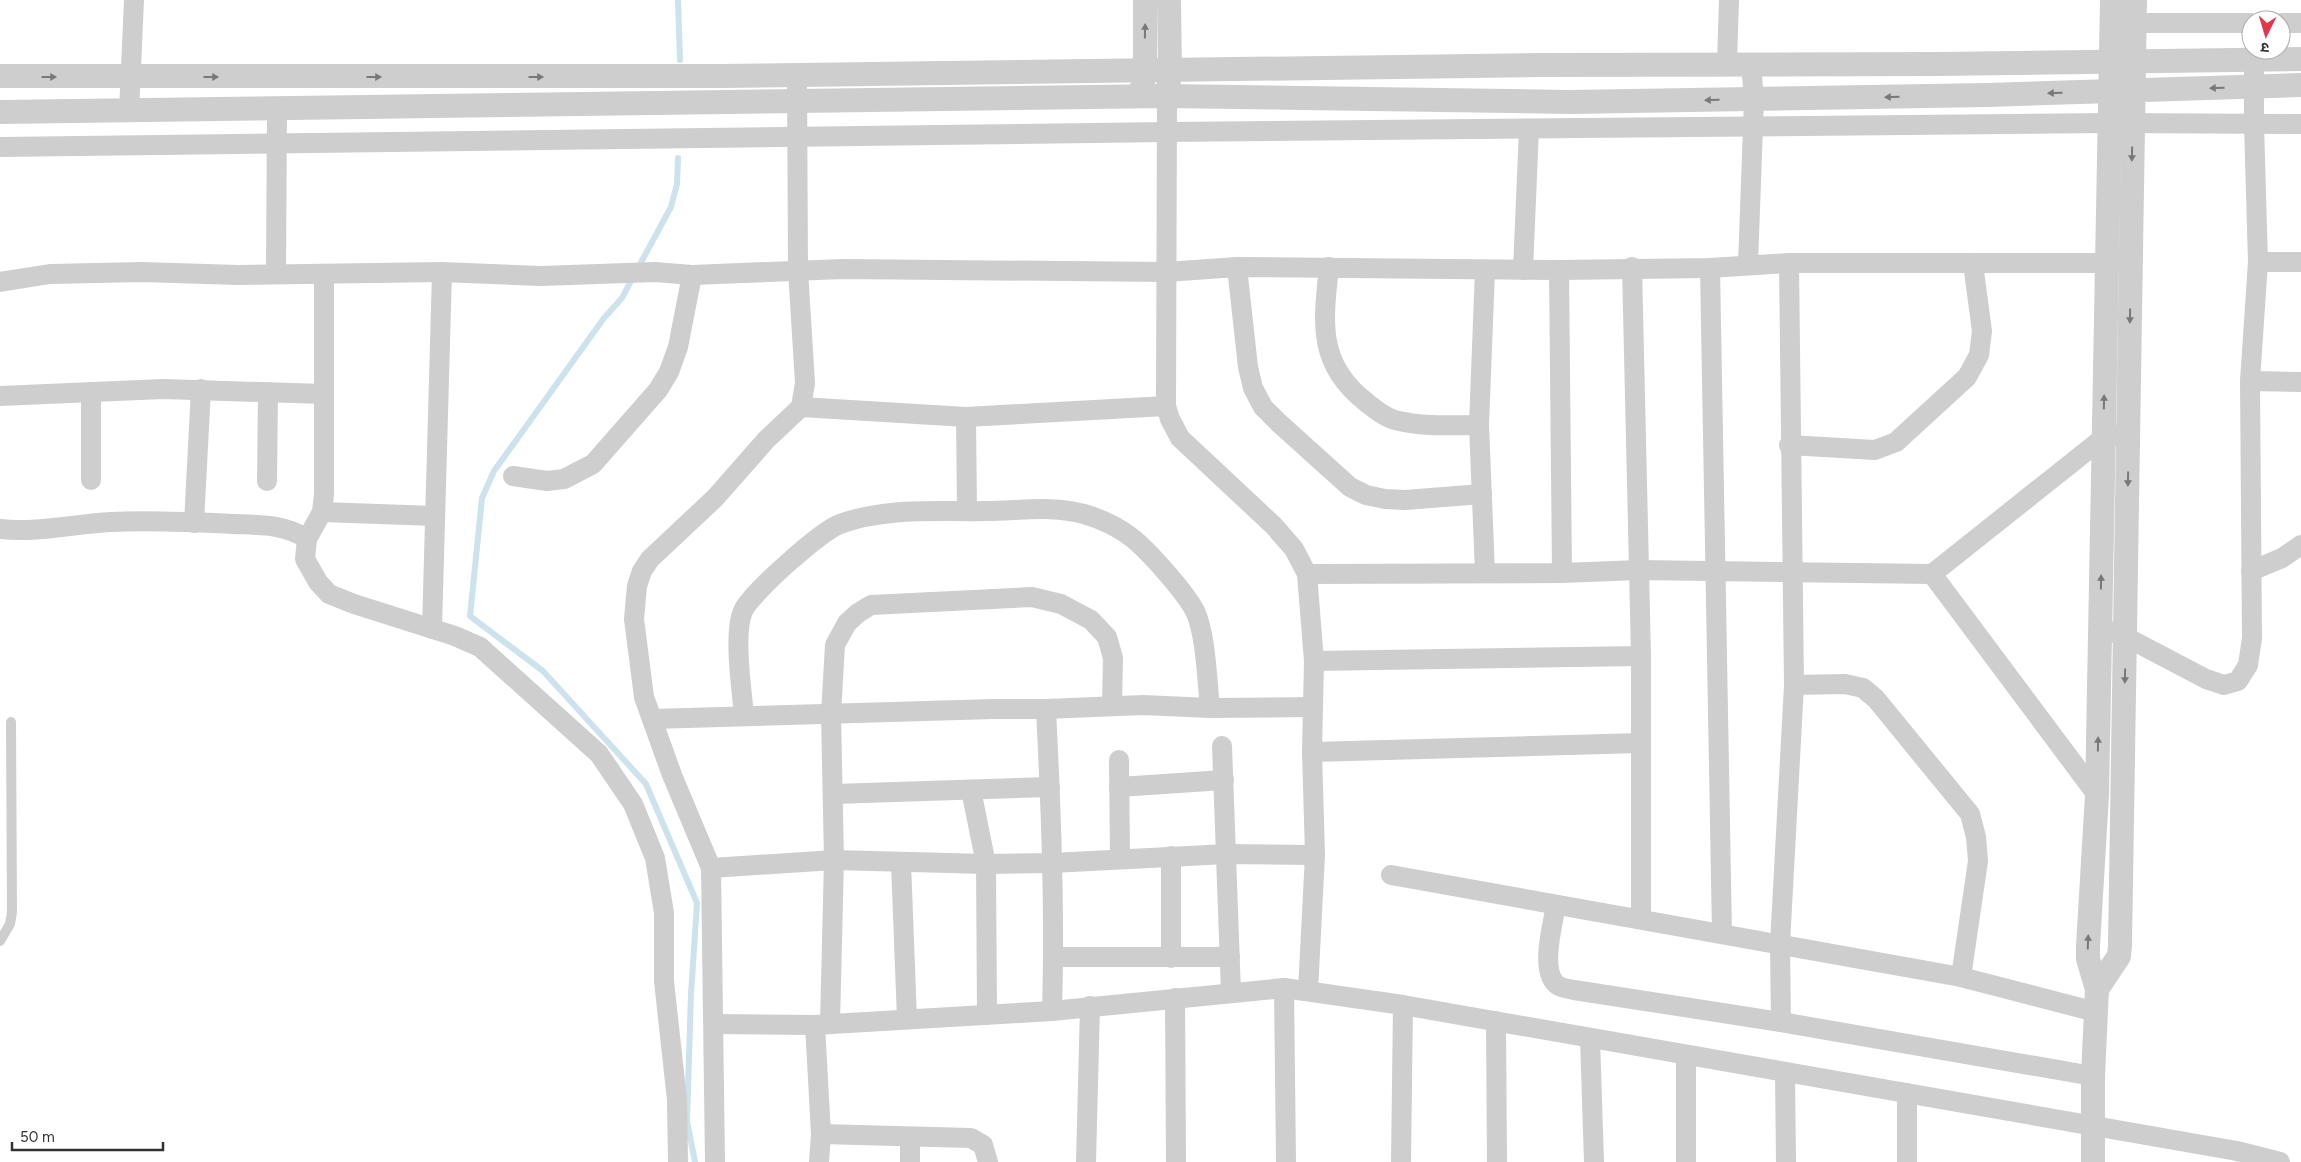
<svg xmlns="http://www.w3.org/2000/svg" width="2301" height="1162" font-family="Figtree,'Noto Sans Devanagari',sans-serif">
<rect width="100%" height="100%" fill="#fff"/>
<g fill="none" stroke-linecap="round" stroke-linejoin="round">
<g stroke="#cce2ed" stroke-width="6">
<polyline points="678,0 680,60"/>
<polyline points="638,268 671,207 677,184 678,158"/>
<polyline points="633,277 622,298 604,318 494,471 482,498 470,616 543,671 646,784 697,903 691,994 687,1121 695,1162"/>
</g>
<polyline stroke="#cecece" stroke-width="10" points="0,941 10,924 12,912 11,722"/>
<g stroke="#cecece" stroke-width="20">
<polyline points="2134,23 2251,23"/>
<polyline points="2281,23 2301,23"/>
<polyline points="1727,63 1729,0"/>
<polyline points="1167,96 1166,406 1170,419 1180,438 1274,526 1294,549 1307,574 1314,661 1312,752 1315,855 1308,991"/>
<polyline points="129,112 134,0"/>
<polyline points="0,147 1168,132 2110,123 2301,124"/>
<polyline points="2258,262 2301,262"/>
<polyline points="1748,265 1754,99 1751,64"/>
<polyline points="1237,267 1248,367 1253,388 1263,407 1279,423 1350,487 1366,495 1385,499 1405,500 1482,494"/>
<path d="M1329,267c-6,55 -12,97 37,135 10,8 21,17 33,19 26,6 54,4 80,4"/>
<polyline points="1632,267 1641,656 1641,918"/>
<polyline points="1710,268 1722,934"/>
<polyline points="1523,270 1529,129"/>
<polyline points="1559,270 1562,573"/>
<polyline points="276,273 277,109"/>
<polyline points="0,282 50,274 142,272 238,275 442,272 541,276 655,272 692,275 842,269 1166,272 1237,267 1559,270 1710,268 1789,263 2107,263"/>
<polyline points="2250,381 2301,382"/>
<polyline points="91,392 91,480"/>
<polyline points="0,396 163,389 323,394"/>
<polyline points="801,407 966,417 1166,406"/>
<polyline points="966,417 967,511"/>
<polyline points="1789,445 1875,450 1896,442 1967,377 1979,355 1982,331 1973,264"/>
<polyline points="513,476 547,481 564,479 593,464 658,390 669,372 678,347 692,275"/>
<polyline points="267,481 268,392"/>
<polyline points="322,512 435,516"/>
<polyline points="194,523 201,389"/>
<path d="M0,529c37,4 74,-5 111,-7 40,-2 82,0 122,2 26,1 52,0 74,15l-2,20 13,23 11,12 25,10 101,32 25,11 119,107 34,50 22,54 9,55v68l13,119 1,62"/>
<polyline points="307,539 322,512 324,494 324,274"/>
<polyline points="2251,571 2282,558 2301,545"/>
<polyline points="1485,573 1479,425 1485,270"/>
<polyline points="1307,574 1562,573 1639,570 1932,574 2103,438 2128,433"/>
<polyline points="1932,574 2097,795"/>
<polyline points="2101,628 2126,637 2206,679 2224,685 2238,681 2248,665 2252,638 2250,381 2258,262 2254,124 2254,60"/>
<polyline points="432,629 442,272"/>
<polyline points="1314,661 1641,656"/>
<polyline points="1794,685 1845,684 1863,688 1876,699 1970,814 1976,837 1978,861 1961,977"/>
<path d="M1046,709c5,101 9,201 6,302"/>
<path d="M744,716c-2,-25 -11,-83 -1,-105 7,-17 79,-81 97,-87 46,-17 98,-12 146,-13 33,0 66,-6 98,3 17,5 33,12 47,23 17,13 54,55 64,74 11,23 12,70 15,97"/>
<polyline points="652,719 994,709 1046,709 1143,705 1210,708 1313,707"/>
<polyline points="1222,746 1231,993"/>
<polyline points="1312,752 1641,743"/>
<polyline points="1119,760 1120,858"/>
<polyline points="1119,787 1224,780"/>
<polyline points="971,790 986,864 987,1015"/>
<polyline points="834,794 1050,787"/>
<polyline points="901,863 907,1019"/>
<polyline points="711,868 834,860 986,864 1052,863 1227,854 1315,855"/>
<polyline points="1391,875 1961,977 2096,1012"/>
<path d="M1556,905c-3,19 -16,64 0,79 4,4 13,5 18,6l207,32 312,54"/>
<polyline points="1054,957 1230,957"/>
<polyline points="1171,958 1171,856"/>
<polyline points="1284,988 1286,1162"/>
<polyline points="1175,998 1176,1162"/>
<polyline points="1496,1021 1497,1162"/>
<polyline points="1781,1022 1780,944 1794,685 1789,263"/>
<polyline points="714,1024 815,1025 1052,1011 1284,988 1403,1005 2237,1151 2280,1162"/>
<polyline points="830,1024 834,860 831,714 835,645 847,623 858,613 871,605 1032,597 1061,604 1091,620 1107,637 1113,658 1112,705"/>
<polyline points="815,1025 821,1134 819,1162"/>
<polyline points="1590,1038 1594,1162"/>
<polyline points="1785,1072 1786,1162"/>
<polyline points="1907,1093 1907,1162"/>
<polyline points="821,1134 971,1138 983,1145 988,1162"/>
<polyline points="715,1162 711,868 672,775 644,697 634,619 637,586 642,571 650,559 715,498 766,440 801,407 805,383 798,270 797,75"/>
<polyline points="910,1162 910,1137"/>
<polyline points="1086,1162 1090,1006"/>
<polyline points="1401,1162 1403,1005"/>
<polyline points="1686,1162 1686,1055"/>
</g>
<g stroke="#cecece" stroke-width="24">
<polyline points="0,76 720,76 1541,65 1938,64 2301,59"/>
<polyline points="1142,87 1145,72 1145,0"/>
<polyline points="1168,88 1170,72 1169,0"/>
<polyline points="0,112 1167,96 1571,102 1987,95 2301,85"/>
<polyline points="2097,989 2119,956 2120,945 2135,0"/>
<polyline points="2093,1162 2093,1076 2097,989 2088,959 2088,946 2097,795 2112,0"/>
</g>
</g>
<defs><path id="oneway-solid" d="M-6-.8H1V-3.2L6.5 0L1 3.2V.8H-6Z" transform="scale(1.25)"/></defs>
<g fill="#787878">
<use href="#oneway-solid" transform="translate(1145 31) rotate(-89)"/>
<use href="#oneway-solid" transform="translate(49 77)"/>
<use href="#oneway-solid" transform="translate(211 77)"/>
<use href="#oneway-solid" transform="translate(374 77)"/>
<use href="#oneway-solid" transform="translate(536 77)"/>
<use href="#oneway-solid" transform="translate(2217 88) rotate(178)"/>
<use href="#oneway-solid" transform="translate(2055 93) rotate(178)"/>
<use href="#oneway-solid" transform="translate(1892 97) rotate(179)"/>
<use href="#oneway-solid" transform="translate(1712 100) rotate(179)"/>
<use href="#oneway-solid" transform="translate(2132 154) rotate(91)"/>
<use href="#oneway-solid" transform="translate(2130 316) rotate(91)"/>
<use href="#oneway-solid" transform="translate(2104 402) rotate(-89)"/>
<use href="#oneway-solid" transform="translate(2128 479) rotate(91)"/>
<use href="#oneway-solid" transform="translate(2101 582) rotate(-89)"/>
<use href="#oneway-solid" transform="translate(2125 676) rotate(91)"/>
<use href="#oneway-solid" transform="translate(2098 744) rotate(-89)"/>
<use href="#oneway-solid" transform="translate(2088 942) rotate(-88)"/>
</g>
<g transform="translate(2266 35) rotate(185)"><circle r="24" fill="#ffffff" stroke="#adadad"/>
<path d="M0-4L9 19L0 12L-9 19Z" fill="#e53650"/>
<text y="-8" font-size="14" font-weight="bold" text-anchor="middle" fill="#313131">उ</text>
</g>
<path d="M12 1142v8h151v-8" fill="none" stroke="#313131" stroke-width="2.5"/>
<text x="20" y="1142" font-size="15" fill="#313131" stroke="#ffffff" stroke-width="4" paint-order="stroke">50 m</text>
</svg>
